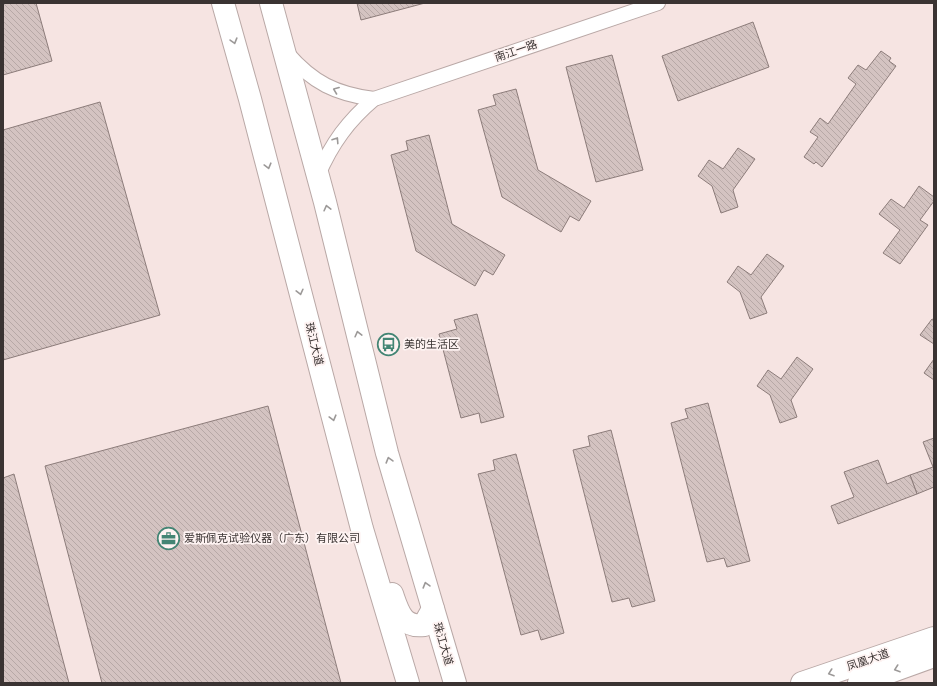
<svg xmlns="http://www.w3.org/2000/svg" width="937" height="686" font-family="'Nunito Sans','Noto Sans SC',sans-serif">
<defs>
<pattern id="building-back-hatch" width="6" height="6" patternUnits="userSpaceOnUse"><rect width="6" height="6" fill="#d4c3c1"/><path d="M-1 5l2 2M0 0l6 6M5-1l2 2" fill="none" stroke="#b7a8a6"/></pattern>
</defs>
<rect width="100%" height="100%" fill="#f6e4e2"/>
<g fill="url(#building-back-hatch)" stroke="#8c7c7a">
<polygon points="3,3 36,3 52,61 3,75"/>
<polygon points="357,3 425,3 361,20"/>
<polygon points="753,22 769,67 678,101 662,56"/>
<polygon points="881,51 891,58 889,61 896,66 822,167 816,162 814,164 804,157 818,137 810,132 820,118 828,124 856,84 848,78 858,65 866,70"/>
<polygon points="612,55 643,170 596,182 566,67"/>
<polygon points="516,89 538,170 591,201 579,221 570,216 561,232 502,197 478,110 496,105 493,95"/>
<polygon points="100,102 160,315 3,360 3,130"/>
<polygon points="429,135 452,224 505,255 493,275 484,270 475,286 416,251 391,155 408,150 406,141"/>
<polygon points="738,148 755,159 733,190 738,207 721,213 712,186 698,176 709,160 723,169"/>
<polygon points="919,186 934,197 934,201 920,220 928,225 900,264 883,253 900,230 879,214 891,199 904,208"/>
<polygon points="767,254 784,266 761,297 767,313 750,319 740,292 727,282 738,266 751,275"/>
<polygon points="477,314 504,417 481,423 479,413 461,418 439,334 457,329 454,320"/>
<polygon points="932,319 934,320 934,344 920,335"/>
<polygon points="797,357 813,369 791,400 797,417 780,423 770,395 757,386 768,370 781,379"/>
<polygon points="934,359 934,380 924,373"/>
<polygon points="708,403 750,561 727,567 724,558 707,562 671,423 688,418 685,409"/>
<polygon points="268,406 341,683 102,683 45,466"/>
<polygon points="611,430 655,601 632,607 629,598 612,602 573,450 590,446 588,436"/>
<polygon points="934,438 934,487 917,494 910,475 933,467 923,442"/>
<polygon points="516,454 564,633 541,640 538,630 521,635 478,474 495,470 493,460"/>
<polygon points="878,460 887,484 910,475 917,494 838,524 831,506 854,497 844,472"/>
<polygon points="14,474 69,683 3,683 3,478"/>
</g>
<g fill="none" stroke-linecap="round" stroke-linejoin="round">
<defs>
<g id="street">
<path d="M287,53c26,30 49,41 87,46"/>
<path d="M318,175c14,-32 30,-54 56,-76l284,-96"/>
</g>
<g id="primary">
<polyline points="223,3 250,99 362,529 408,683"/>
<polyline points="271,3 325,202 387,453 455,683"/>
<path d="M392,594c6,17 10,34 32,31l9,-16"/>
<polyline points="802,683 934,638"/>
<polyline points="859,683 934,656"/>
</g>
</defs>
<use href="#street" stroke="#b9a8a6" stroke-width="16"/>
<use href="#primary" stroke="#b9a8a6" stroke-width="24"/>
<use href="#street" stroke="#fff" stroke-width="14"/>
<use href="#primary" stroke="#fff" stroke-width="22"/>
</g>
<defs><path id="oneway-chevron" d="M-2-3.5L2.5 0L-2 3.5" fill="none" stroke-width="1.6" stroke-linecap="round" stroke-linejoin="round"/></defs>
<g stroke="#9c9998">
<use href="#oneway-chevron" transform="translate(234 41) rotate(74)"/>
<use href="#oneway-chevron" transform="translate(336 90) rotate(-159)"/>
<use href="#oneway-chevron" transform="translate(336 140) rotate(-57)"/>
<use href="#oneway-chevron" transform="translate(268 166) rotate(75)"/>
<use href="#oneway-chevron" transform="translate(327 208) rotate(-104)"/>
<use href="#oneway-chevron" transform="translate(300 292) rotate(76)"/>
<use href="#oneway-chevron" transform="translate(358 334) rotate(-104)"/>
<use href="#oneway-chevron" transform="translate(333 418) rotate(75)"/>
<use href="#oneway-chevron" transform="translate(389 460) rotate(-106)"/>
<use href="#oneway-chevron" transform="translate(426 585) rotate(-106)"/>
<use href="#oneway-chevron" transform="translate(897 669) rotate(161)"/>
<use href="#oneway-chevron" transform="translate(831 673) rotate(161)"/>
</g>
<defs>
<symbol id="bus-ring" viewBox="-11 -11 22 22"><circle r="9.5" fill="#fef3f2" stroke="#438574" stroke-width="1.5"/><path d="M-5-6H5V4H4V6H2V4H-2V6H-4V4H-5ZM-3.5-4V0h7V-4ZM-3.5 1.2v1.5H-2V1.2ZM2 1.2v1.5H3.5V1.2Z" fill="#438574"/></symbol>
<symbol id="office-ring" viewBox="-11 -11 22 22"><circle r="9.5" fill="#fef3f2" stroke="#438574" stroke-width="1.5"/><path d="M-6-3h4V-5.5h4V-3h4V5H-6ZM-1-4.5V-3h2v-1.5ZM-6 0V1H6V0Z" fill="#438574"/></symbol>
</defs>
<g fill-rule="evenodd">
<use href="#bus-ring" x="376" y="332" width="25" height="25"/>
<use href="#office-ring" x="156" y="526" width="25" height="25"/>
</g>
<g text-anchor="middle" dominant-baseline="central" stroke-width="3.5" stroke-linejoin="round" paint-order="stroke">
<g font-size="11" fill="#3a3332" stroke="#fef3f2">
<text transform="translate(516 51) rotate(-19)">南江一路</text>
<text transform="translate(314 344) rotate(76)">珠江大道</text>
<text transform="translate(443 644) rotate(74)">珠江大道</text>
<text transform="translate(868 660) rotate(-19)">凤凰大道</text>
</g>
<g font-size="11" fill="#3a3332" stroke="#fef3f2" text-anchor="start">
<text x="404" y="344">美的生活区</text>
<text x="184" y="538">爱斯佩克试验仪器（广东）有限公司</text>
</g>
</g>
<rect width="937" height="686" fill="none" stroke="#3a3332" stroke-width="8"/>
</svg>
